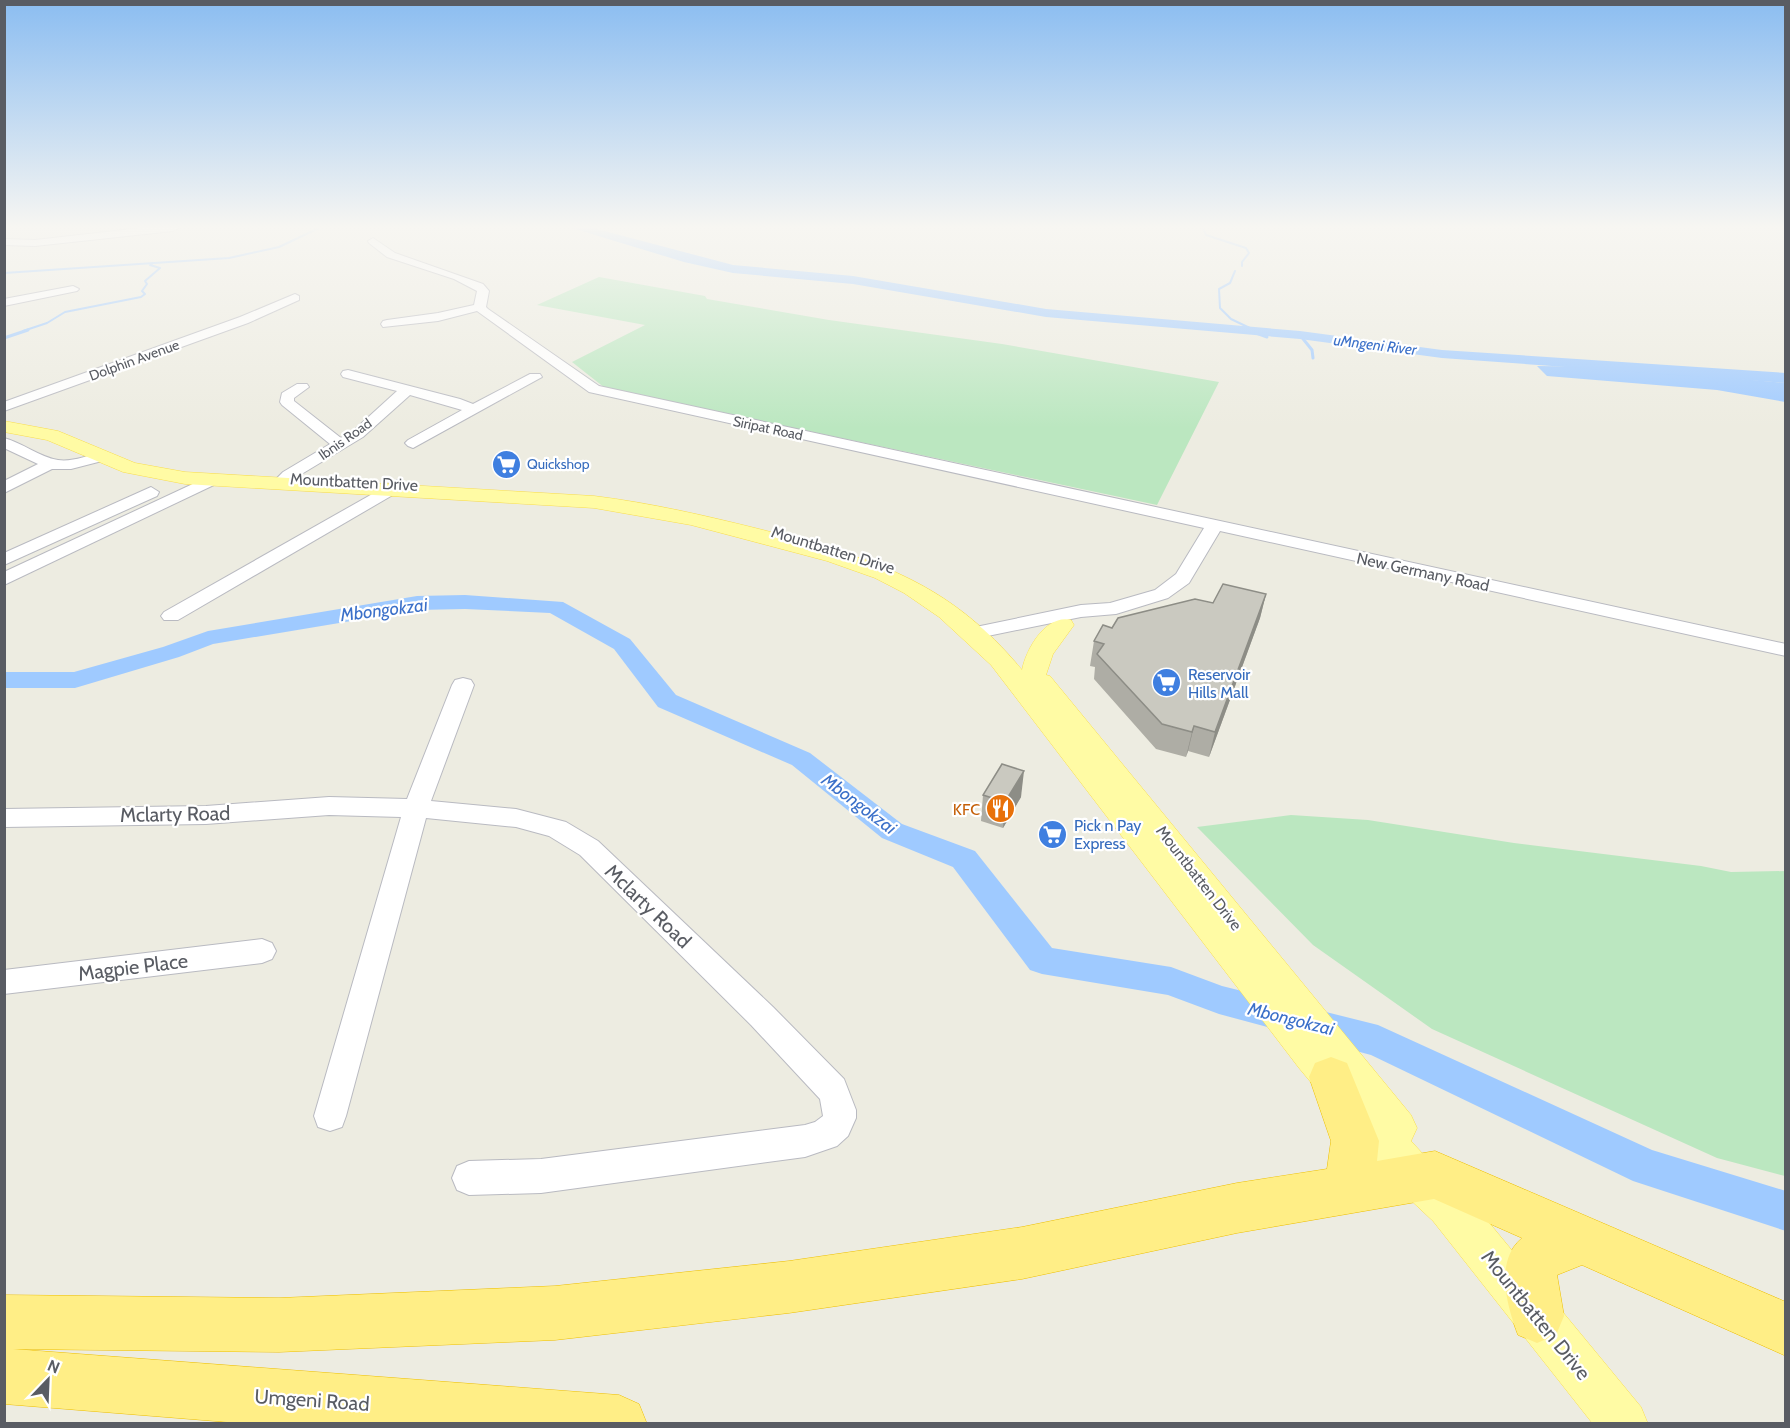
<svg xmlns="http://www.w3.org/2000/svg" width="1790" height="1428" font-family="Cabin,sans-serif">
<rect width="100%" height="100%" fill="#edece1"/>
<g fill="#bbe7c0">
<polygon points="599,277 705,296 707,299 829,320 1002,344 1219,382 1157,505 605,388 572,362 645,325 537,305"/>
<polygon points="1291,815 1368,820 1514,843 1701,866 1731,872 1785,871 1785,1176 1717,1158 1432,1029 1313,945 1197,827"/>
</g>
<polygon fill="#9fcaff" points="1537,366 1610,367 1785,383 1785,402 1717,390 1547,376"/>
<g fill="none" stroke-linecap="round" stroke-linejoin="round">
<g stroke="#9fcaff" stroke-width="2">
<polyline points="1203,228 1206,235 1246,248 1249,253 1242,262 1242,266"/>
<polyline points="1235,271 1230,283 1219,289 1220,308 1231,319 1256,331"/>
<polyline points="4,273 229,258 279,247 319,228"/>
<polyline points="1248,330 1251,331"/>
<polyline points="23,331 47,323 65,312 141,297 145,294 142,291 147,284 145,281 160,268 150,265 153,263"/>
</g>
<g stroke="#9fcaff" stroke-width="3">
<polyline points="1248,330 1267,337 1253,330"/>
<polyline points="1300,335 1312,350 1313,358"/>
<polyline points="4,338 28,330"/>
</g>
<g fill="#9fcaff" fill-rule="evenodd">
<polygon points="572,228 593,228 733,265 853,276 1046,309 1300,331 1442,350 1786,373 1786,383 1442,358 1300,339 1046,317 853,284 733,273 684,262"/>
<polygon points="465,595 563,602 630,639 676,695 810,753 902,824 975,851 1052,948 1171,967 1222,986 1378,1025 1652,1150 1786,1191 1786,1231 1633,1181 1371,1055 1219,1014 1168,995 1042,974 1030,970 953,867 882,838 792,765 658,707 614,649 550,613 465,609 417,610 213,644 179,657 75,688 4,688 4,672 74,672 163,647 208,631 417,596"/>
</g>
<defs>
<g id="minor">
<polygon points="141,228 178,228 173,231 35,246 4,245 4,239 35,240"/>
<polygon points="373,238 395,253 483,284 489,291 486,307 488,309 599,386 1786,644 1786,656 1220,531 1189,583 1168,598 1116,614 1081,617 973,639 966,637 963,633 966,629 1081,605 1110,603 1155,590 1176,574 1204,528 589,392 477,311 438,321 383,327 381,324 383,321 387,320 438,313 474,305 477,291 454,279 387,257 369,243 368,241"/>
<polygon points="73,286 79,289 77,291 4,306 4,299"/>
<polygon points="295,294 299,296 299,300 248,323 4,411 4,402 240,317"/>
<polygon points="348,370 460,399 473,404 530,374 540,374 542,377 413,448 408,446 405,443 408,440 462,410 410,395 363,437 295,478 285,488 273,488 271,484 283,472 330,444 282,405 280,402 282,393 297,384 307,384 309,387 294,398 294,401 341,438 353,431 397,391 343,377 341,374 343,371"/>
<path d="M4,438c19,5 35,19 54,22 14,2 29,-4 42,-8l8,5 -2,3 -35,9h-19l-48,24v-12l34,-17 -34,-16z"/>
<polygon points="212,475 220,480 218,483 4,585 4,572"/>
<polygon points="397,480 403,481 405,485 403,489 178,620 164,620 161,616 164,612"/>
<polygon points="151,487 159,492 157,496 4,565 4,553"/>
<polygon points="463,678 471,680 474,685 431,801 516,809 566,822 598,841 773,1007 844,1079 856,1110 856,1118 848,1136 837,1146 805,1157 541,1193 469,1195 457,1190 452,1178 457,1166 469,1161 541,1159 805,1125 815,1122 823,1116 820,1099 751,1025 580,855 549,836 516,827 426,818 346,1116 342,1127 330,1131 318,1127 314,1116 401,817 329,815 206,824 4,827 4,809 206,806 329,797 407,799 452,685 455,680"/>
<polygon points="262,939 272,943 276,951 272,959 262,963 4,994 4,970"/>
</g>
<path id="major" d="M4,421l54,10 77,32 50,9 409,24c57,7 113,20 169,34 108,28 185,50 259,140 4,-21 24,-56 49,-50l3,5 -21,29 -7,21 4,1 361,439 6,13 -6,13 21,23 31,27 178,216 7,17h-55l-160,-203 -31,-29 -103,-124 -308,-403 -52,-48 -35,-24 -29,-15 -48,-17 -136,-36 -97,-17 -409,-24 -62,-12 -76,-32 -43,-8z"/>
<path id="highway" d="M1331,1057l16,6 32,78 -2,20 58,-10 351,151v54l-204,-91 -25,10 7,41 -8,19 -19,8 -19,-8c-11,-28 -24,-74 4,-97l-88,-39 -197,34 -215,46 -233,34 -234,27 -276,12 -266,-3 606,46 20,9 8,20h-395l-248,-20v-109l275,3 276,-12 234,-25 233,-34 215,-44 90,-14 4,-28 -22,-64 6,-14z"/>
</defs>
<use href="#minor" stroke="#b9bac1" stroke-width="2"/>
<use href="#major" stroke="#f9dd4e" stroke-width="1"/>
<use href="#highway" stroke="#eebf00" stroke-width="1"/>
<use href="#minor" fill="#fff" fill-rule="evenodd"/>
<use href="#major" fill="#fffba4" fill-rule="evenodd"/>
<use href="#highway" fill="#ffee86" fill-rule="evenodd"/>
</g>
<g fill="#aeada5">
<polygon points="1266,594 1260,618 1209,757 1188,751 1186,757 1156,749 1094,679 1095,667 1090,666 1094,641 1112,628 1213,603"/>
<polygon points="983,795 1021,797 1003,828 981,821"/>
</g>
<g fill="#8d8d86">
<polygon points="1266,594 1260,618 1209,757 1215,732"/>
<polygon points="1194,726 1188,751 1186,757 1192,732"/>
<polygon points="1024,771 1021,797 1003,828 1005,802"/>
</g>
<g fill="#cac9c0" stroke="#8d8d86" stroke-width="1.5">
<polygon points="1223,584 1266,594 1215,732 1194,726 1192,732 1162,724 1097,654 1104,644 1094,641 1103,625 1112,628 1118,618 1195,599 1213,603"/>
<polygon points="1002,764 1024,771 1005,802 983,795"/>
</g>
<linearGradient id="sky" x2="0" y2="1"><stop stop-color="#8bbdf1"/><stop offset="0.53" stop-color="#f7f6f2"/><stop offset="1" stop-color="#f7f6f2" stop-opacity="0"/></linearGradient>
<rect width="1790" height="428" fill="url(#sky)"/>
<defs>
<symbol id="supermarket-disc" viewBox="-11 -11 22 22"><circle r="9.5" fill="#3f7fe0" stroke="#fff"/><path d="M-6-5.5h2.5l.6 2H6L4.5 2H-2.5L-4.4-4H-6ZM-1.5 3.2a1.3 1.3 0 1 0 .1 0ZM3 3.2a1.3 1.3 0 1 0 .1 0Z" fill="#fff"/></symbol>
<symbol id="restaurant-disc" viewBox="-11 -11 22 22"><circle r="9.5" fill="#e8710a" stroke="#fff"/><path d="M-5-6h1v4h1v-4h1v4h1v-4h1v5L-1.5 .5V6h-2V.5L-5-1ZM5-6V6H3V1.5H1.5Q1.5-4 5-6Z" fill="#fff"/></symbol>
</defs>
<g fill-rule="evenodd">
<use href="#supermarket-disc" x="490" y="448" width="33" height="33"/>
<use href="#supermarket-disc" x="1150" y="666" width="33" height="33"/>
<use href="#restaurant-disc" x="984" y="792" width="33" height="33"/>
<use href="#supermarket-disc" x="1036" y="818" width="33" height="33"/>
</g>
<g text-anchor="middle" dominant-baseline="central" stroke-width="4.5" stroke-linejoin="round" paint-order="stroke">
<g font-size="14" fill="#595c63" stroke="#fff">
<text transform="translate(134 360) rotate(-20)">Dolphin Avenue</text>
<text transform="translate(768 428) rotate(12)">Siripat Road</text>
<text transform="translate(345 439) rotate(-35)">Ibnis Road</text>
</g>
<g font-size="14" fill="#366cbe" stroke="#fff" text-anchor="start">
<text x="527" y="464">Quickshop</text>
</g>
<g font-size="15" font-style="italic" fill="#3b70c9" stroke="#fff">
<text transform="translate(1375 345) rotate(7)">uMngeni River</text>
</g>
<g font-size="16" fill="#595c63" stroke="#fff">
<text transform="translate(354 482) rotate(3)">Mountbatten Drive</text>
<text transform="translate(833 550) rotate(17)">Mountbatten Drive</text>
<text transform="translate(1423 572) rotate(12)">New Germany Road</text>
<text transform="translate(1199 878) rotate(52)">Mountbatten Drive</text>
</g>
<g font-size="16" fill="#366cbe" stroke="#fff" text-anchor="start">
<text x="1188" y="674">Reservoir<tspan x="1188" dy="18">Hills Mall</tspan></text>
<text x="1074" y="825">Pick n Pay<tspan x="1074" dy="18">Express</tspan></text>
</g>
<g font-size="16" fill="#c56008" stroke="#fff" text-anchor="end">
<text x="980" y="809">KFC</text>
</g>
<g font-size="18" font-style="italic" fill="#3b70c9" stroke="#fff">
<text transform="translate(384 610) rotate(-7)">Mbongokzai</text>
<text transform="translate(859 804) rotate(37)">Mbongokzai</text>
<text transform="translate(1291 1019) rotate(14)">Mbongokzai</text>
</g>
<g font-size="20" fill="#595c63" stroke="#fff">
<text transform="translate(175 814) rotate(-1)">Mclarty Road</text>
<text transform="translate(648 906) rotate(44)">Mclarty Road</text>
<text transform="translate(133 967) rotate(-7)">Magpie Place</text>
<text transform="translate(1536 1315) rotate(51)">Mountbatten Drive</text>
<text transform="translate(312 1400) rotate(4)">Umgeni Road</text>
</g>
</g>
<rect width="1790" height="1428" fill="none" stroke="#595c63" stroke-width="12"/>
<g transform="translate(48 1380) rotate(23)" stroke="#ffffff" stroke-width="4.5" paint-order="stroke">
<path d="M0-4.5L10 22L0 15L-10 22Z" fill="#595c63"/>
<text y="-9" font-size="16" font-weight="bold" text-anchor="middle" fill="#595c63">N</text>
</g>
</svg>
